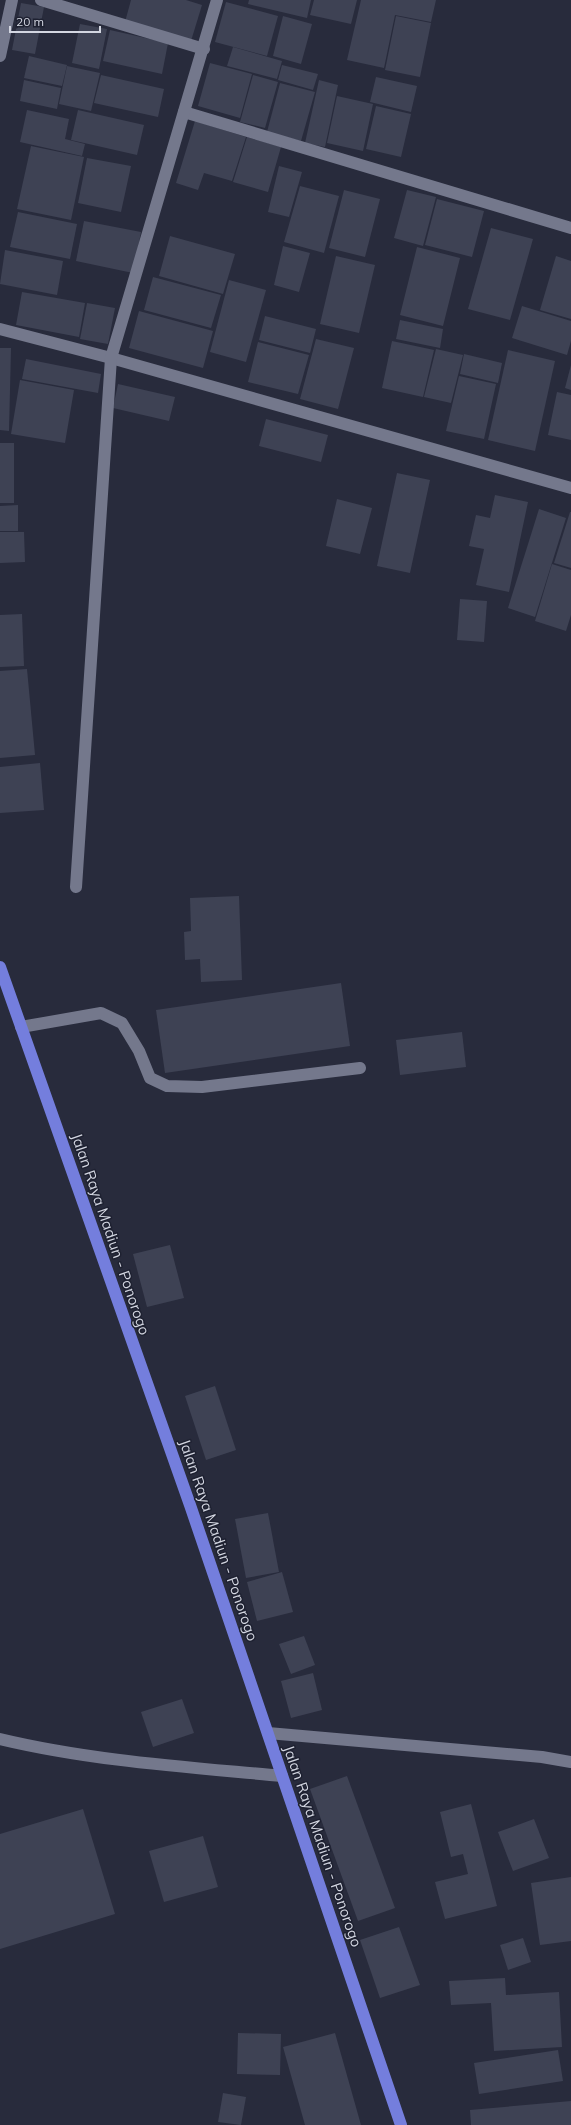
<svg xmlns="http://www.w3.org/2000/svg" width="571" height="2125" font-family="Mulish,sans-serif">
<rect width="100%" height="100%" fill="#282b3c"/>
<g fill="#3e4254">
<polygon points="131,0 186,0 202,5 191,41 125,22"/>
<polygon points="249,0 311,0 307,18 248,4"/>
<polygon points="314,0 357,0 351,24 310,15"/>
<polygon points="361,0 436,0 431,22 395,15 384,68 347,60"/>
<polygon points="226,2 278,16 267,56 215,42"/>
<polygon points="21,3 44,7 35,54 12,50"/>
<polygon points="283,16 312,24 301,64 273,56"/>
<polygon points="396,16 431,23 420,77 385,70"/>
<polygon points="80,24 107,29 99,69 72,63"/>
<polygon points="110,30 168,43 162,74 103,61"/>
<polygon points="233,47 282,61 277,79 227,66"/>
<polygon points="29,56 67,65 62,86 24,78"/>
<polygon points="210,63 252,74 240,118 198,106"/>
<polygon points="282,65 318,74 313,90 278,80"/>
<polygon points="67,66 100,73 91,111 59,104"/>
<polygon points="101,75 164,89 158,117 94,103"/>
<polygon points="253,75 278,82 265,128 240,122"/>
<polygon points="376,77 417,86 411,112 370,102"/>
<polygon points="24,80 61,88 57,109 20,101"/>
<polygon points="319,80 338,85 325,147 305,143"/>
<polygon points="280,83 315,92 301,141 267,132"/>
<polygon points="337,96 373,104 363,151 327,143"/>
<polygon points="376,106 411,114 401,157 366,149"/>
<polygon points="27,110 69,119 65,139 85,144 82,156 20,142"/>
<polygon points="78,110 144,125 137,155 71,140"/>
<polygon points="195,121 246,137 232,181 204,173 198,190 176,183"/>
<polygon points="247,137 281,147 268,192 233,182"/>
<polygon points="31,146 84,157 71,220 17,209"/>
<polygon points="87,158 131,166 121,212 78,203"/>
<polygon points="279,166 302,172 289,217 268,212"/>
<polygon points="300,186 339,196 324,253 284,242"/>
<polygon points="344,190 380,199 365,257 329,248"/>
<polygon points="407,190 436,197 423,246 394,238"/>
<polygon points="437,199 484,211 472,257 425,245"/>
<polygon points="18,212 77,224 70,259 10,247"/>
<polygon points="84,221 141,232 133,273 76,261"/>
<polygon points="491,228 533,239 510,320 468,309"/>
<polygon points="170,236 235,254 223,294 159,276"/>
<polygon points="283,246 310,253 299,292 274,285"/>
<polygon points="417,247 460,258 443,326 400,315"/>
<polygon points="5,250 63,261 57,295 0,284"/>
<polygon points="336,256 375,265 359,333 320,324"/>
<polygon points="556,256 571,261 571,319 540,310"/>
<polygon points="153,277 221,295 211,328 144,310"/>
<polygon points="229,280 266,290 246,362 210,352"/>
<polygon points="22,292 85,303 79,337 16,325"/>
<polygon points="87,303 115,308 108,344 80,339"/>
<polygon points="522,306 571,321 571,341 567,355 512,338"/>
<polygon points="139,311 213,331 203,368 129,348"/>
<polygon points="265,316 316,329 310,353 259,340"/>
<polygon points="400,320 443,329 440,348 396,339"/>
<polygon points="316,339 354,348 338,409 300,399"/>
<polygon points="392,341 434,350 423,397 382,388"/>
<polygon points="258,342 309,355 298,394 248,382"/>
<polygon points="0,348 11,348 9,431 0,430"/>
<polygon points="436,349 463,355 451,403 424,397"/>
<polygon points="508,350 555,361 535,451 488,440"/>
<polygon points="464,354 502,363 498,383 460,374"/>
<polygon points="26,359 101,374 98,393 22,379"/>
<polygon points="571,365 571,390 565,388"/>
<polygon points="459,376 496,384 484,439 446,431"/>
<polygon points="20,380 74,390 65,443 11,434"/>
<polygon points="118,384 175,397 169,421 113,408"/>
<polygon points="557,392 571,395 571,440 548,435"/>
<polygon points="266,419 328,435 321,462 259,446"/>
<rect x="0" y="443" width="14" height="60"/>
<polygon points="397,473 430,480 410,573 377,566"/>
<polygon points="495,495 528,502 509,592 476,585 484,549 469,546 476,515 490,518"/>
<polygon points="337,499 372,508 360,554 326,546"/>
<polygon points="18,505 18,531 0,531 0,506"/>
<polygon points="539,509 566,518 535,617 508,608"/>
<polygon points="570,512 571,512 571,568 554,563"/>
<polygon points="0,532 24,532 25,562 0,563"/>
<polygon points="552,564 571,570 571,615 566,631 535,621"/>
<polygon points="460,599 487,601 484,642 457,640"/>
<polygon points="22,614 24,666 0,667 0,615"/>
<polygon points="27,669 35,755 0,758 0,671"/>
<polygon points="40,763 44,810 0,813 0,767"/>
<polygon points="239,896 242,980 201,982 200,959 185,960 184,932 191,931 190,898"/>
<polygon points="341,983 350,1046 165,1073 156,1010"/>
<polygon points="462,1032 466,1067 400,1075 396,1040"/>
<polygon points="170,1245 184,1298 147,1307 133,1254"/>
<polygon points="215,1386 236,1450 206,1460 185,1396"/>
<polygon points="268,1513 279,1572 246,1578 235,1519"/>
<polygon points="282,1572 293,1612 257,1621 247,1582"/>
<polygon points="304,1636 315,1665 291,1674 279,1644"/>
<polygon points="313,1673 322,1710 291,1718 281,1681"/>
<polygon points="182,1699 194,1733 153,1747 141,1712"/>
<polygon points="347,1776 395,1908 358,1921 310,1789"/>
<polygon points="471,1804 497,1906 445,1919 435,1882 468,1874 463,1854 451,1857 440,1812"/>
<polygon points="83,1809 115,1914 0,1949 0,1834"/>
<polygon points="534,1819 549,1858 513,1871 498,1832"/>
<polygon points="203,1836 218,1887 164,1902 149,1851"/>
<polygon points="571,1877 571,1941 540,1945 531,1883"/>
<polygon points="399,1927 420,1985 380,1998 360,1940"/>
<polygon points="523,1938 531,1962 508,1970 500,1945"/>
<polygon points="505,1978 506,1995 559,1992 562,2047 494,2051 491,2003 451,2005 449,1981"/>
<polygon points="238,2033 281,2034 280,2075 237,2074"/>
<polygon points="335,2033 361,2125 305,2125 283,2047"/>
<polygon points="558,2050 563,2081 479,2094 474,2063"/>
<polygon points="223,2093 246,2097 241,2125 218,2122"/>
<polygon points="571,2101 571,2125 471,2125 470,2110"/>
</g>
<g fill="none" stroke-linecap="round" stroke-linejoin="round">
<polyline stroke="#74788c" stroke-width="12" points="21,1027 101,1013 122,1023 139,1051 150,1078 167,1086 202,1087 360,1068"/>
<g stroke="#74788c" stroke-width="12">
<polyline points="41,0 204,49"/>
<polyline points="0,56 12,0"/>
<polyline points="184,112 571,228"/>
<polyline points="0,329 111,358 571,488"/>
<polyline points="76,887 111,358 217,0"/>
<polyline points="268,1733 542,1757 571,1762"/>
<path d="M0,1739c92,22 188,28 282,37"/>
</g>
<polyline stroke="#747edd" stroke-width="12" points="0,967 190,1505 401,2125"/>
</g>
<g text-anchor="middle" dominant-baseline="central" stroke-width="3" stroke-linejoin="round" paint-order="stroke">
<g font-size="15" fill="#d3d6e1" stroke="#1e2131">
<text transform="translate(111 1234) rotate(71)">Jalan Raya Madiun - Ponorogo</text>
<text transform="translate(219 1540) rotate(71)">Jalan Raya Madiun - Ponorogo</text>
<text transform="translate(323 1846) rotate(71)">Jalan Raya Madiun - Ponorogo</text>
</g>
</g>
<path d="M10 26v6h90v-6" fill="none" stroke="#d3d6e1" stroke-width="2"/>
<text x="16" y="26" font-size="12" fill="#d3d6e1" stroke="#1e2131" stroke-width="3" paint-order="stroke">20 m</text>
</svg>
